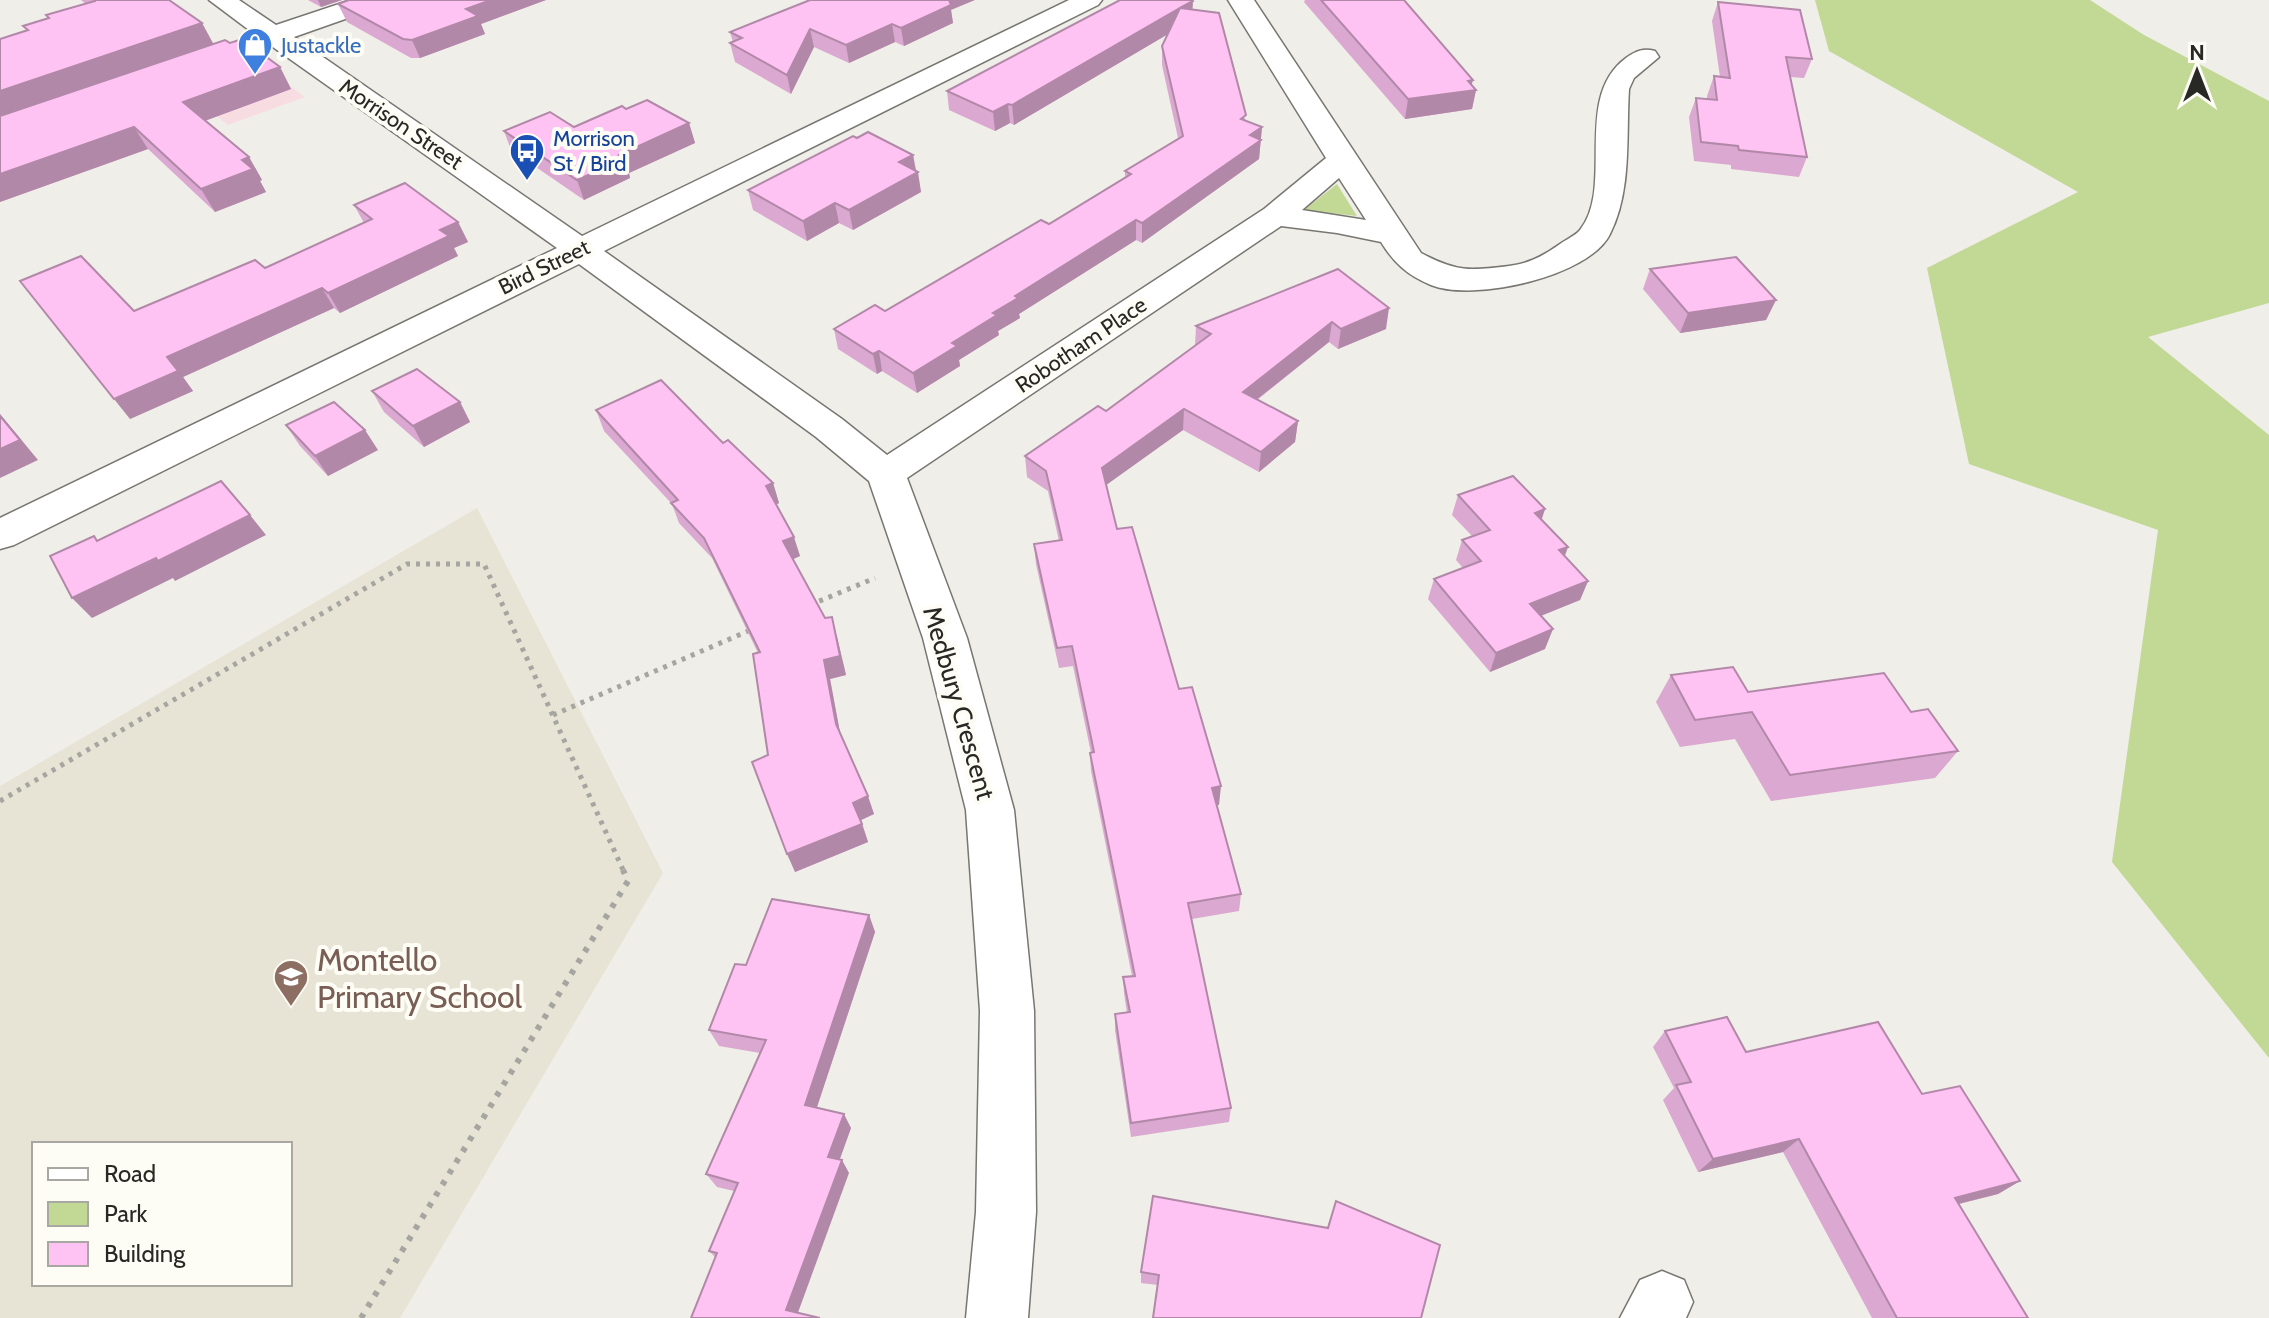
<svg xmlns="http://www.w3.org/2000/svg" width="2269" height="1318" font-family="Cabin,sans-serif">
<rect width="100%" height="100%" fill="#f0eee8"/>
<polygon fill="#f7dde2" points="254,60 305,97 228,125 179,86"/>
<path fill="#e7e4d6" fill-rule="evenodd" d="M477,508l186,365 -263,445h-400v-532zM34,1144h256v140h-256z"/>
<g fill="#c1d995">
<polygon points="1815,0 2090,0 2144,35 2269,101 2269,303 2148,337 2269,435 2269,1058 2112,862 2158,530 1969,464 1927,268 2078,192 1829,51"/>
<polygon points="1337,184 1357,216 1304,210"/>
</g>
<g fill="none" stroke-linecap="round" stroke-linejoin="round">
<defs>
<g id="street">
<path d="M209,0h30l37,25 75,-25h38l-4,5 -91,32 288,199 487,-236h33l-4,5 -494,246 238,168 45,36 377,-246 62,-51 -98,-158h26l167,253c36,19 48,18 88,13 19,-2 36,-11 51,-22 5,-4 15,-8 20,-14 35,-43 -8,-132 46,-172 10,-7 17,-10 29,-7l4,6 -25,21 -5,11c-3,47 3,102 -19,145 -21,43 -137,68 -179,51 -24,-10 -37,-22 -50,-43l-44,-9 -56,-7 -374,252 60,160 47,172 20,201 2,201 -8,106h-62l10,-106 4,-201 -14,-201 -43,-172 -54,-157 -53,-44 -237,-173 -565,281 -14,4v-31l557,-270 -287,-203 -19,6 -9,-2 -4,-6 4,-6 11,-4zM1339,178l27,42 -64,-10z"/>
<polygon points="1662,1271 1684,1280 1693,1302 1686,1318 1620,1318 1640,1280"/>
</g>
</defs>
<use href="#street" stroke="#787671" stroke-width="3"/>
<g stroke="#a6a5a0" stroke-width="5" stroke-dasharray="4 6" stroke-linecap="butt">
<polyline points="810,605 875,578"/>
<polyline points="553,715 753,629"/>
<polyline points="0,801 407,564 484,564 624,872"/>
</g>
<polyline stroke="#a6a5a0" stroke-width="6" stroke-dasharray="5 8" stroke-linecap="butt" points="361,1318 628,881 623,870"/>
<use href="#street" fill="#fff" fill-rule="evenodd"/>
</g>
<g fill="#daa8d0">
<polygon points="81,0 169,0 202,23 213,44 230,43 280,67 291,89 205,121 249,157 262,180 260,181 266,192 215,212 148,149 0,202 0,39 27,31 23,26 48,18 86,4"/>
<polygon points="308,0 342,0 321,7"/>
<polygon points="349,0 546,0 481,24 485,34 420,58 411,58 347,22 338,4"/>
<polygon points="1305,0 1404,0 1476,90 1472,109 1405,119 1304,2"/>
<polygon points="1718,2 1812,59 1804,78 1790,77 1807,157 1799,177 1731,169 1731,165 1694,161 1689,117 1696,98 1707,99 1707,96 1714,76 1720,77 1712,21"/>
<polygon points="951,10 953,23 904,46 895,42 849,63 814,47 791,94 735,62 730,43 733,42 730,32"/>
<polygon points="1193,10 1246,121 1262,127 1259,159 1142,243 1136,240 1019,314 1020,318 998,331 999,335 959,360 960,366 917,393 882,371 877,374 838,349 834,329 885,311 1049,224 1125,177 1125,171 1178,138 1162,65 1162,46 1168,34 1014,125 1010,123 995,131 949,110 947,91"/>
<polygon points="626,109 689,123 695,143 629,173 630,178 584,200 511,150 504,131 574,127"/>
<polygon points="857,138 913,155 921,192 853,230 839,223 807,241 753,210 748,190"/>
<polygon points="354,205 458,222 468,242 454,248 458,256 340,313 334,308 183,377 193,391 130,419 265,268 364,223"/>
<polygon points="1338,269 1386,329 1338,349 1329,342 1257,400 1298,421 1295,442 1259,472 1183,430 1106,485 1117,529 1179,689 1219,805 1216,805 1241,894 1239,911 1192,919 1231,1108 1229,1122 1131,1137 1115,1030 1115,1014 1127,1013 1124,993 1123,977 1132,976 1091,771 1090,753 1091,753 1073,666 1059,668 1036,564 1034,544 1059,541 1048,491 1027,477 1025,456 1106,411 1195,346 1196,326"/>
<polygon points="1650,269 1776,300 1766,320 1680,333 1643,289"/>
<polygon points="372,391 460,402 470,422 424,447 384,412"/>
<polygon points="596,410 723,443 773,483 779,503 776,504 800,556 793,559 825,618 837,636 846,675 830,679 840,733 874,814 861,820 868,842 795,872 768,755 758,653 712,558 679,523 672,504 604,431"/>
<polygon points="286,425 378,450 328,476 300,446"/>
<polygon points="1458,495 1545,509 1542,519 1565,556 1588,581 1580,600 1541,616 1545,649 1490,672 1428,599 1434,579 1463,568 1456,560 1462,540 1472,536 1452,515"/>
<polygon points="1671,675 1748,692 1911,712 1958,751 1935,778 1771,801 1735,739 1680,747 1656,702"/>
<polygon points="869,915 875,932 817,1107 851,1128 839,1160 849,1173 691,1318 715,1257 709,1251 734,1191 717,1187 706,1174 760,1053 719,1046 709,1030 746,965"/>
<polygon points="1665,1031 1922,1094 2020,1181 1998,1194 1959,1204 2028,1318 1872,1318 1783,1152 1698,1172 1663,1100 1674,1088 1653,1047"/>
<polygon points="1336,1201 1440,1245 1158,1285 1141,1283 1141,1272 1327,1228"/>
</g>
<g fill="#b288a9">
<polygon points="318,0 342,0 321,7"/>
<polygon points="491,0 546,0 481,24 485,34 420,58 412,40 466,9"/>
<polygon points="948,0 975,0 951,10 953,23 904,46 901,28"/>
<polygon points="1193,1 1192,20 1180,8"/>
<polygon points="1180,8 1180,27 1014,125 1012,105"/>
<polygon points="202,23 214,45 0,118 0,91"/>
<polygon points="892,24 895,42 849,63 846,45"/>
<polygon points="810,29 814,47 791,94 787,75"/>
<polygon points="280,67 291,89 196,124 183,102"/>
<polygon points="1473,80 1470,91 1476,90 1472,109 1405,119 1408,99"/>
<polygon points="1008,104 1010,123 995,131 993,112"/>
<polygon points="689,123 695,143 629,173 630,178 584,200 577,180 619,155"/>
<polygon points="134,127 148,149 0,202 0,174"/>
<polygon points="1262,127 1259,159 1142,243 1142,223 1250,135"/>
<polygon points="913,155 916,173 918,172 921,192 853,230 849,210 899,162"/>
<polygon points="249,157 262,180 260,181 266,192 215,212 201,189 242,160"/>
<polygon points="835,203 839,223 807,241 803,221"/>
<polygon points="1136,220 1136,240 1019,314 1020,318 998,331 999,335 959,360 960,366 917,393 913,373 1015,296"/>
<polygon points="458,222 468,242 454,248 458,256 340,313 328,293 440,230"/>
<polygon points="322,288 334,308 183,377 193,391 130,419 114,399 167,357"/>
<polygon points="1776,300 1766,320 1680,333 1688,313"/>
<polygon points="1389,308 1386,329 1338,349 1341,329"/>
<polygon points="1332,322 1329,342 1241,412 1243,392"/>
<polygon points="879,351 882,371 877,374 873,354"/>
<polygon points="460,402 470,422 424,447 413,426"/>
<polygon points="1184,409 1183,430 1102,488 1102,468"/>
<polygon points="0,414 38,460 0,478"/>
<polygon points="1298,421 1295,442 1259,472 1261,452"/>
<polygon points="365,430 378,450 328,476 315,456"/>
<polygon points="773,483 779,503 772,507 766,486"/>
<polygon points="1545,509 1538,529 1535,513"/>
<polygon points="250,515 266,535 175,581 173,578 92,618 72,598"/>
<polygon points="794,537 800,556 789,561 783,541"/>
<polygon points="1568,547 1561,567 1559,550"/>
<polygon points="1588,581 1580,600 1523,623 1530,604"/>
<polygon points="832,617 846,675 830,679 842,743 836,724 824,660"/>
<polygon points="1553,629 1545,649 1490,672 1496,653"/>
<polygon points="1221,786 1219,805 1210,806 1212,788"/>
<polygon points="868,796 874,814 859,821 853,803"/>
<polygon points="862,824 868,842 795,872 787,854"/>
<polygon points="869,915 875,932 813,1119 805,1105"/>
<polygon points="844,1114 851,1128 836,1170 828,1157"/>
<polygon points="1799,1139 1783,1152 1698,1172 1713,1159"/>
<polygon points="842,1160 849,1173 796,1318 786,1310"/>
<polygon points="2020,1181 1998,1194 1934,1210 1955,1198"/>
</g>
<g fill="#fec3f2" stroke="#b288a9" stroke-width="2">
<polygon points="95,0 169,0 202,23 0,91 0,39 28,30 23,26 49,18 46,15 95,1"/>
<polygon points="349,0 491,0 466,9 478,16 412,40 403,39 338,4"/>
<polygon points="810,0 949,0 951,5 901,28 892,24 846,45 810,29 787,75 730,43 742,38 730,32"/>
<polygon points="1120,0 1192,0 1193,1 1180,8 1219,13 1246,115 1241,119 1262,127 1250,135 1261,140 1142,223 1136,220 1015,296 1018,298 993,313 997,315 952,343 957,346 913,373 879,351 873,354 834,329 875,305 885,311 1041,220 1049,224 1131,174 1125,171 1183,136 1162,46 1180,8 1012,105 1008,104 993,112 947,91"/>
<polygon points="1321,0 1404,0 1473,80 1468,81 1476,90 1408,99"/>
<polygon points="1718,2 1800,10 1812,59 1786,57 1807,157 1739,150 1738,146 1701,142 1696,98 1717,100 1714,76 1730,78"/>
<polygon points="242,39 280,67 183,102 249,157 242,160 253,169 201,189 134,127 0,174 0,116 225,40 230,43"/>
<polygon points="647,100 689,123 619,155 624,159 577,180 504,131 550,112 574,127 622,106 626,109"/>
<polygon points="868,132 913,155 899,162 918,172 849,210 835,203 803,221 748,190 853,136 857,138"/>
<polygon points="405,183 458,222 440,230 449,236 328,293 322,288 167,357 178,371 114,399 20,281 81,256 134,311 255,260 265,268 372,219 354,205"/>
<polygon points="1736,257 1776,300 1688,313 1650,269"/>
<polygon points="1338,269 1389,308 1341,329 1332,322 1243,392 1298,421 1261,452 1184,409 1102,468 1117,529 1132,527 1179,689 1192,687 1221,786 1212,788 1241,894 1188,903 1231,1108 1131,1123 1115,1014 1130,1012 1123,977 1135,976 1090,753 1094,752 1072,646 1057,648 1034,544 1062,540 1046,471 1025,456 1098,406 1106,411 1211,334 1196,326"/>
<polygon points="417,369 460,402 413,426 372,391"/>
<polygon points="661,380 723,443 728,440 773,483 766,486 794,537 783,541 825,618 832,617 840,656 824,660 836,724 868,796 853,803 862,824 787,854 752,762 768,755 753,654 760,652 704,538 671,503 678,500 596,410"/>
<polygon points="334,402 365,430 315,456 286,425"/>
<polygon points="0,416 20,440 0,449"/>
<polygon points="1513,476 1545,509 1535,513 1568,547 1559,550 1588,581 1530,604 1553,629 1496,653 1434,579 1481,561 1462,540 1490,530 1458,495"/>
<polygon points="221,481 250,515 158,561 156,558 72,598 50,556 94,536 97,541"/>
<polygon points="1733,667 1748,692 1884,673 1911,712 1928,709 1958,751 1790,775 1752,712 1695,720 1671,675"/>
<polygon points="772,899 869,915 805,1105 844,1114 828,1157 842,1160 786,1310 820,1318 691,1318 717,1253 709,1251 738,1183 706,1174 766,1040 709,1030 735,964 746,965"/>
<polygon points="1727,1017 1746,1052 1878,1022 1922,1094 1960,1086 2020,1181 1955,1198 2028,1318 1897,1318 1799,1139 1713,1159 1676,1085 1691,1082 1665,1031"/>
<polygon points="1153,1196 1328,1228 1336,1201 1440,1245 1421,1318 1153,1318 1159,1275 1141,1272"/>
</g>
<defs>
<symbol id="shop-pin" viewBox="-11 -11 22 30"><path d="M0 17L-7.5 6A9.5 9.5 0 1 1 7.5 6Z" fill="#3f7fe0" stroke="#fdfcf5"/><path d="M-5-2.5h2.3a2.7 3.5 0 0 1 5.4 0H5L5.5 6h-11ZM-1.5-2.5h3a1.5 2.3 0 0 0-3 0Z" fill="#fff"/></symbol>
<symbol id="bus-pin" viewBox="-11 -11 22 30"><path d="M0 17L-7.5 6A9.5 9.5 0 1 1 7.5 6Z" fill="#1a4fb4" stroke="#fdfcf5"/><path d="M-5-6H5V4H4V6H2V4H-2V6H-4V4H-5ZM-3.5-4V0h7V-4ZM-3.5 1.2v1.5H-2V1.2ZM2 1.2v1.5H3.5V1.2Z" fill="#fff"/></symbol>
<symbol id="school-pin" viewBox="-11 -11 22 30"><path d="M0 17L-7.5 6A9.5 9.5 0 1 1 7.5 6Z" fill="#8d6e63" stroke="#fdfcf5"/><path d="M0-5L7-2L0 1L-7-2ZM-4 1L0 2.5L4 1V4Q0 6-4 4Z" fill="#fff"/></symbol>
</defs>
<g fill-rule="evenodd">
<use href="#shop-pin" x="235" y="25" width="40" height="54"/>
<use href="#bus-pin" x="507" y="131" width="40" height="54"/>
<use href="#school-pin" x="271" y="957" width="40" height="54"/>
</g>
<g text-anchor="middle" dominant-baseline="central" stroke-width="8" stroke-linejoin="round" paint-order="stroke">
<g font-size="22" fill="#366cbe" stroke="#fdfcf5" text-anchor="start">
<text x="281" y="45">Justackle</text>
</g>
<g font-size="22" fill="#282825" stroke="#fdfcf5">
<text transform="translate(401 124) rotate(34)">Morrison Street</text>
<text transform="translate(544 267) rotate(-26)">Bird Street</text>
<text transform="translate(1081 345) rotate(-34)">Robotham Place</text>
</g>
<g font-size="22" fill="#164399" stroke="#fdfcf5" text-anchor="start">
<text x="553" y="138">Morrison<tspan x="553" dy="25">St / Bird</tspan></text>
</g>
<g font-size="26" fill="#282825" stroke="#fdfcf5">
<text transform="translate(959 703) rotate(74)">Medbury Crescent</text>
</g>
<g font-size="32" fill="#785e54" stroke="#fdfcf5" text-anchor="start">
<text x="317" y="959">Montello<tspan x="317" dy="37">Primary School</tspan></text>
</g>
</g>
<rect x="32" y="1142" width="260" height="144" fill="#fdfcf5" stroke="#a8a7a2" stroke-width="2"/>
<rect x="48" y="1168" width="40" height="12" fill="#ffffff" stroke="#a8a7a2" stroke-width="2"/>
<text x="104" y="1182" font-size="24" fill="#282825">Road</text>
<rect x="48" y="1202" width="40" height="24" fill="#c1d995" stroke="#a8a7a2" stroke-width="2"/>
<text x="104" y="1222" font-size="24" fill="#282825">Park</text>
<rect x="48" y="1242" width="40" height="24" fill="#fec3f2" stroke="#a8a7a2" stroke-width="2"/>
<text x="104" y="1262" font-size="24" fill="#282825">Building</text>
<g transform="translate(2197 72)" stroke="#fdfcf5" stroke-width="6" paint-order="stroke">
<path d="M0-6L14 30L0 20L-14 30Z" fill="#282825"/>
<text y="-12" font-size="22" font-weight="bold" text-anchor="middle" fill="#282825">N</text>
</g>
</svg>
